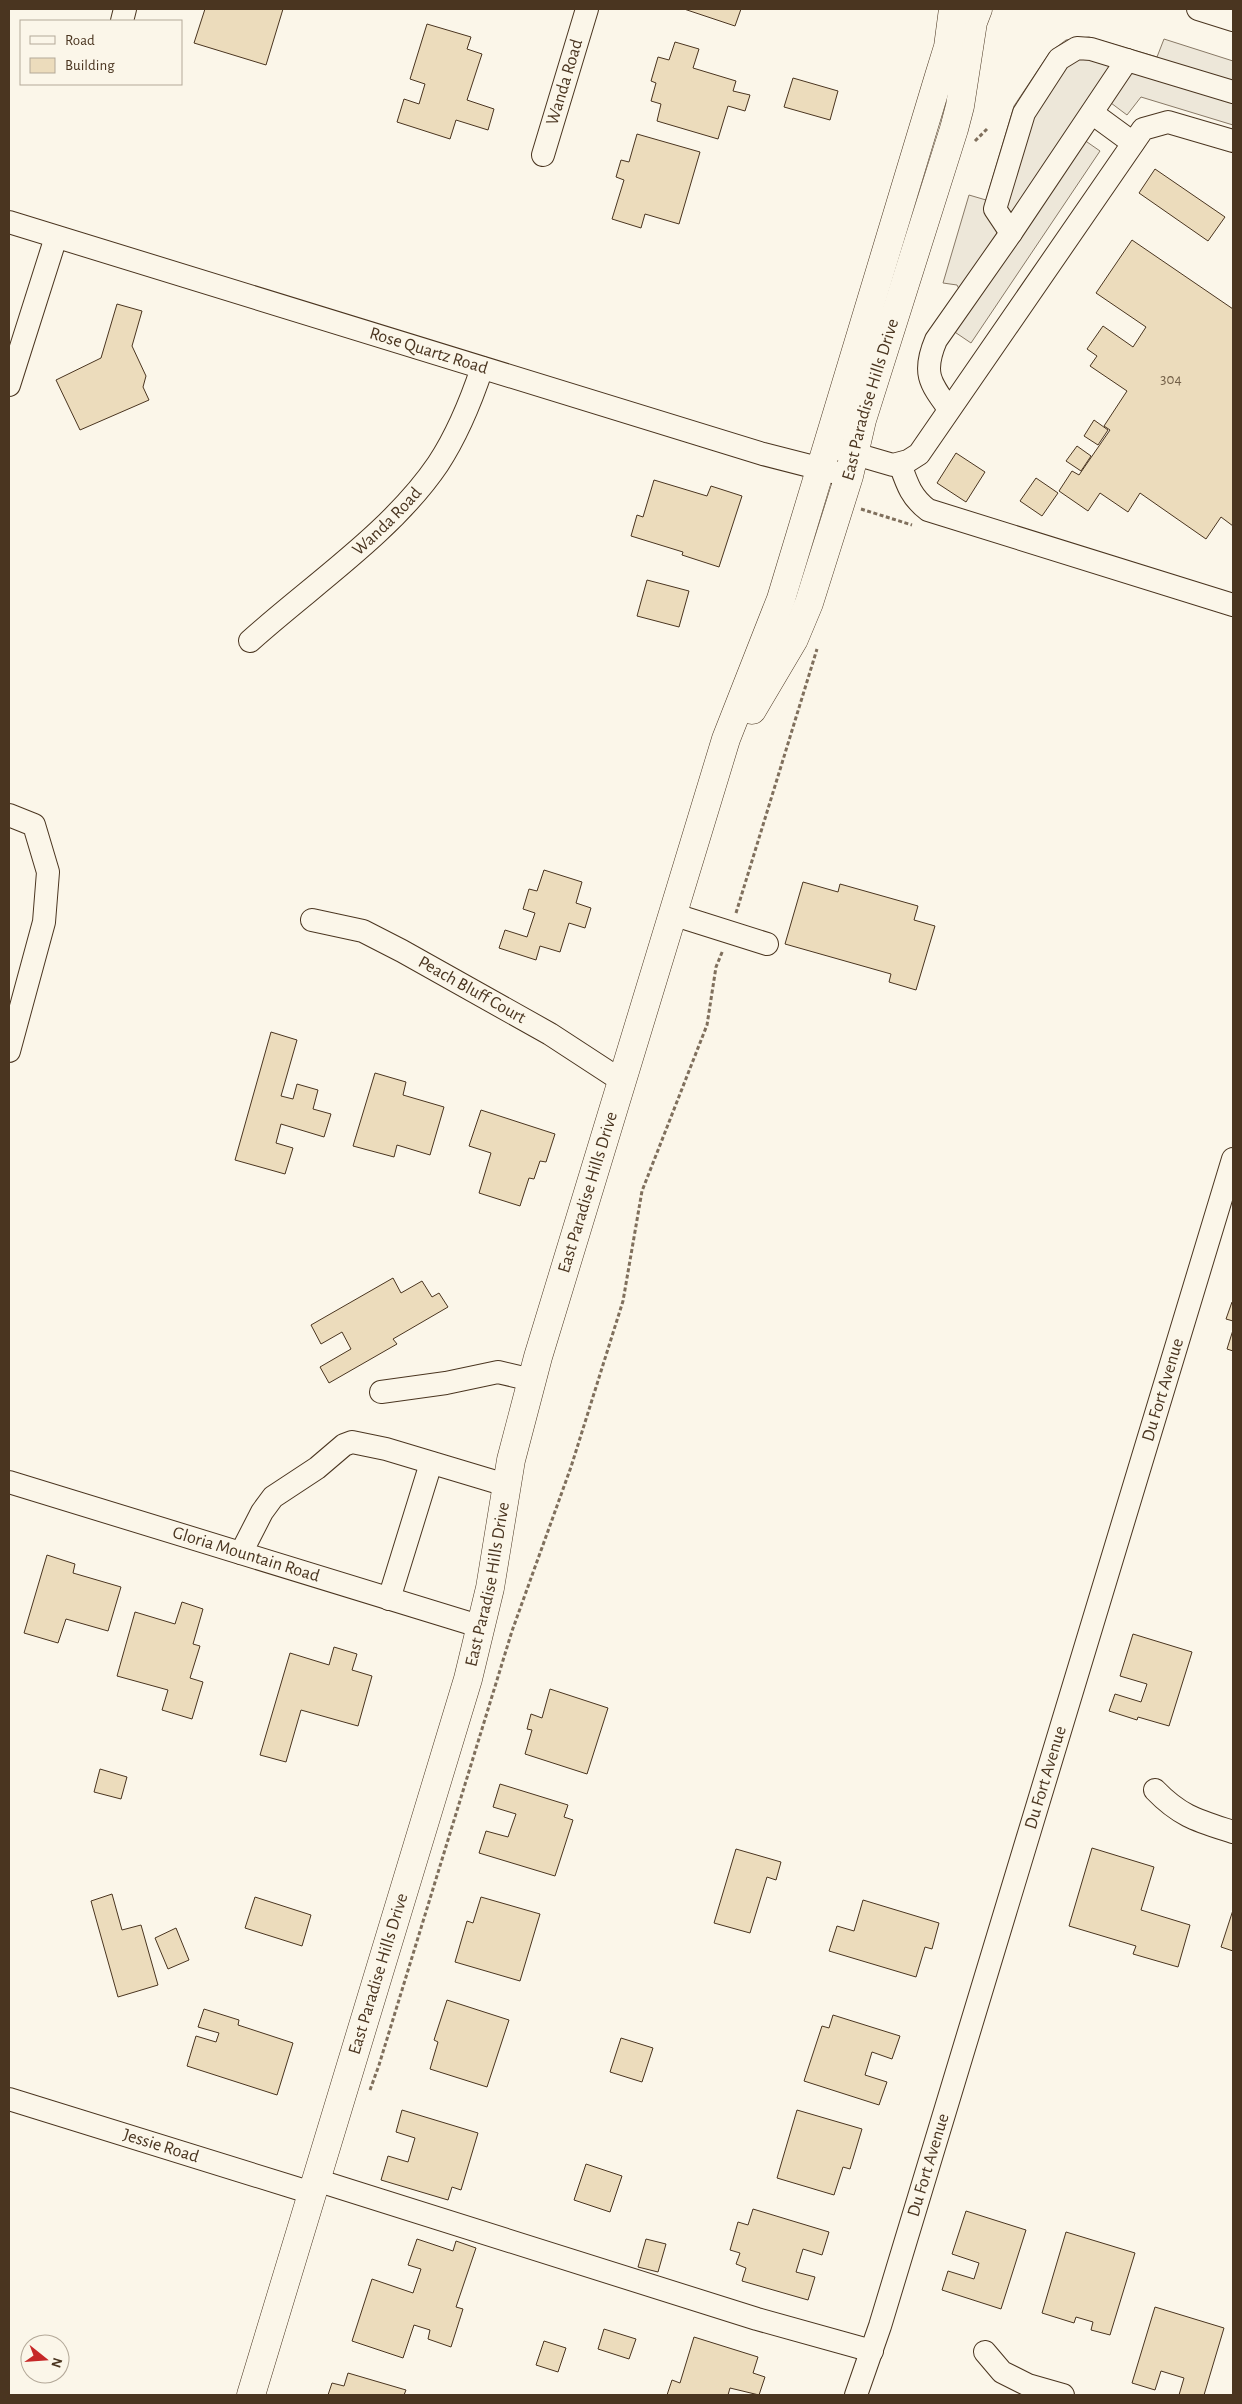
<svg xmlns="http://www.w3.org/2000/svg" width="1242" height="2404" font-family="'Alegreya Sans',sans-serif">
<rect width="100%" height="100%" fill="#fbf6e9"/>
<polygon fill="#ede7d9" stroke="#887966" points="1089,37 1157,57 1164,39 1233,61 1233,125 1141,97 1127,115 1103,97 1077,135 1100,151 971,343 937,320 959,289 957,285 943,283 969,195 986,200 1014,106 1050,52 1066,40"/>
<g fill="#ecdcbc" stroke="#4a3520">
<polygon points="205,9 283,9 266,65 194,43"/>
<polygon points="684,9 741,9 735,26"/>
<polygon points="427,24 471,37 467,49 482,54 467,100 494,109 488,130 456,120 450,139 397,122 404,99 419,104 425,84 410,79"/>
<polygon points="675,42 699,49 693,68 736,81 733,91 750,95 745,111 728,106 718,139 657,121 661,104 651,101 656,83 651,81 658,57 669,60"/>
<polygon points="793,78 838,91 830,120 784,107"/>
<polygon points="637,134 700,152 679,224 645,214 641,228 612,219 624,180 616,177 621,160 629,162"/>
<polygon points="1155,169 1225,217 1208,241 1139,193"/>
<polygon points="1132,240 1233,309 1233,526 1221,517 1206,539 1140,493 1128,512 1100,493 1088,511 1059,491 1072,471 1079,475 1110,430 1104,426 1127,391 1090,366 1097,356 1087,349 1103,326 1133,347 1146,327 1096,293"/>
<polygon points="117,304 142,311 132,346 146,376 143,387 149,400 80,430 56,380 101,358"/>
<polygon points="1094,420 1108,430 1098,445 1084,436"/>
<polygon points="1077,446 1091,456 1081,471 1066,461"/>
<polygon points="956,453 985,472 966,502 937,483"/>
<polygon points="1036,478 1058,493 1042,516 1020,501"/>
<polygon points="654,480 707,496 711,486 742,496 719,567 682,555 683,552 631,536 637,515 643,517"/>
<polygon points="647,580 689,591 679,627 637,616"/>
<polygon points="544,870 582,882 576,903 591,908 585,928 569,923 560,952 540,946 536,960 499,948 505,930 527,937 535,913 523,909 529,889 537,891"/>
<polygon points="803,882 838,892 840,884 918,906 914,920 935,926 916,990 889,982 891,974 785,944"/>
<polygon points="271,1032 297,1040 281,1096 293,1099 297,1084 318,1090 313,1109 331,1114 324,1137 281,1124 276,1143 293,1148 285,1174 235,1160"/>
<polygon points="375,1073 406,1082 403,1095 444,1107 430,1155 397,1145 394,1157 353,1146"/>
<polygon points="481,1110 555,1134 546,1162 540,1161 534,1179 529,1178 520,1206 479,1193 491,1153 469,1146"/>
<polygon points="393,1278 401,1293 422,1281 432,1297 439,1293 448,1307 393,1339 397,1344 329,1383 320,1367 351,1349 342,1332 321,1344 311,1325"/>
<polygon points="1232,1302 1233,1302 1233,1321 1226,1319"/>
<polygon points="1233,1330 1233,1351 1227,1349"/>
<polygon points="47,1555 75,1564 73,1573 121,1587 108,1631 66,1619 58,1643 24,1633"/>
<polygon points="182,1602 203,1609 193,1644 200,1646 190,1678 203,1682 192,1719 162,1710 168,1690 117,1676 135,1612 175,1624"/>
<polygon points="1133,1634 1192,1652 1169,1726 1138,1717 1137,1720 1109,1711 1115,1694 1141,1702 1147,1684 1120,1676"/>
<polygon points="334,1647 357,1654 352,1670 372,1676 358,1726 301,1710 286,1762 260,1755 290,1653 329,1665"/>
<polygon points="550,1689 608,1708 587,1774 525,1754 532,1730 527,1729 531,1714 542,1718"/>
<polygon points="100,1769 127,1777 121,1799 94,1792"/>
<polygon points="500,1784 568,1805 564,1817 573,1820 555,1876 479,1853 486,1831 508,1837 516,1814 493,1807"/>
<polygon points="1092,1848 1154,1867 1141,1910 1190,1925 1178,1967 1133,1954 1136,1946 1069,1926"/>
<polygon points="736,1849 781,1862 776,1880 767,1877 750,1933 714,1923"/>
<polygon points="112,1894 122,1930 141,1925 158,1985 118,1997 91,1901"/>
<polygon points="255,1897 311,1915 302,1946 245,1928"/>
<polygon points="481,1897 540,1914 520,1981 455,1962 467,1921 473,1923"/>
<polygon points="863,1900 939,1923 932,1949 925,1947 916,1977 829,1951 837,1926 854,1931"/>
<polygon points="1233,1910 1233,1951 1221,1947"/>
<polygon points="176,1928 189,1960 168,1969 155,1938"/>
<polygon points="447,2000 509,2020 487,2087 430,2069 438,2042 434,2040"/>
<polygon points="204,2009 239,2020 238,2025 293,2043 277,2095 187,2066 196,2036 216,2042 219,2033 198,2027"/>
<polygon points="833,2015 900,2036 892,2059 872,2052 865,2075 887,2082 879,2105 804,2081 822,2026 829,2028"/>
<polygon points="621,2038 653,2048 642,2082 610,2072"/>
<polygon points="402,2110 478,2133 461,2190 452,2187 448,2200 381,2180 388,2156 408,2162 415,2138 396,2132"/>
<polygon points="797,2110 862,2129 850,2169 843,2167 834,2195 777,2178"/>
<polygon points="586,2164 622,2176 610,2212 574,2200"/>
<polygon points="753,2209 829,2232 822,2255 803,2249 796,2272 815,2277 808,2300 742,2281 746,2268 736,2264 740,2253 730,2250 738,2222 748,2225"/>
<polygon points="966,2211 1026,2230 1001,2309 942,2290 948,2271 974,2279 979,2263 952,2254"/>
<polygon points="1066,2232 1135,2253 1110,2335 1091,2330 1093,2322 1076,2317 1074,2323 1042,2313"/>
<polygon points="417,2239 453,2251 456,2241 476,2248 456,2307 463,2309 451,2347 428,2339 430,2330 414,2325 403,2358 352,2341 372,2279 413,2293 421,2269 408,2265"/>
<polygon points="646,2239 666,2244 658,2272 638,2267"/>
<polygon points="1155,2307 1224,2328 1204,2395 1179,2395 1184,2378 1161,2371 1155,2390 1132,2383"/>
<polygon points="604,2329 636,2339 629,2359 598,2349"/>
<polygon points="694,2337 758,2357 753,2373 765,2377 759,2395 730,2388 728,2395 667,2395 672,2380 680,2383"/>
<polygon points="544,2341 566,2348 558,2372 536,2365"/>
<polygon points="348,2373 406,2390 404,2395 328,2395 332,2383 344,2386"/>
</g>
<g fill="none" stroke-linecap="round" stroke-linejoin="round">
<defs>
<g id="minor">
<polyline points="1198,9 1233,20"/>
<polyline points="122,21 125,9"/>
<polyline points="1092,113 1133,143"/>
<path id="s1" d="M543,155l44,-146"/>
<path id="s2" d="M9,222l754,232 86,22"/>
<polyline points="1011,233 995,209 1024,113 1059,59 1077,48 1091,49 1127,60"/>
<polyline points="9,385 56,237"/>
<path d="M949,409c-19,-26 -27,-36 -13,-69l75,-107 116,-173 106,32"/>
<polyline points="838,449 893,465 908,461 919,454 1143,129 1168,122 1233,141"/>
<path d="M900,464c7,20 11,33 28,46l305,95"/>
<path id="s3" d="M250,641c61,-55 142,-109 188,-177 19,-29 33,-63 44,-96"/>
<polyline points="9,815 34,825 48,872 44,922 9,1051"/>
<polyline points="672,914 767,944"/>
<path id="s4" d="M312,920l51,11 39,20 148,83 72,47"/>
<polyline points="381,1392 446,1383 498,1372 532,1380"/>
<path id="s5" d="M9,1482l473,145"/>
<polyline points="241,1553 262,1512 273,1497 317,1468 344,1445 352,1442 386,1449 506,1485"/>
<polyline points="389,1599 431,1463"/>
<path d="M1155,1790c26,27 44,31 78,42"/>
<path id="s6" d="M9,2099l303,94"/>
<polyline points="316,2180 757,2319 872,2351"/>
<polyline points="985,2352 1002,2372 1028,2385 1063,2395"/>
<path id="s7" d="M856,2395l24,-69 353,-1167"/>
</g>
<g id="major">
<path id="s8" d="M752,710l42,-71 15,-36 40,-127 13,-56 92,-291 6,-23 13,-84 5,-13"/>
<path id="s9" d="M251,2395l217,-716 22,-91 21,-128 27,-103 188,-618 55,-140 158,-523 9,-29 5,-38"/>
</g>
</defs>
<use href="#minor" stroke="#4a3520" stroke-width="24"/>
<use href="#major" stroke="#4a3520" stroke-width="29"/>
<g stroke="#7f6f5c" stroke-width="3" stroke-dasharray="4 2.5" stroke-linecap="butt">
<polyline points="975,141 987,129"/>
<polyline points="861,509 912,525"/>
<polyline points="736,913 817,649"/>
<polyline points="370,2090 379,2065 512,1631 571,1467 623,1301 642,1191 707,1025 716,967 723,950"/>
</g>
<use href="#minor" stroke="#fbf6e9" stroke-width="22"/>
<use href="#major" stroke="#fbf6e9" stroke-width="28"/>
</g>
<g text-anchor="middle" dominant-baseline="central" stroke-width="4" stroke-linejoin="round" paint-order="stroke">
<g font-size="15" fill="#725f47">
<text x="1171" y="379">304</text>
</g>
<g font-size="18" fill="#4a3520" stroke="#fbf6e9">
<text stroke="none"><textPath href="#s1" startOffset="76">Wanda Road</textPath></text>
<text stroke="none"><textPath href="#s2" startOffset="439">Rose Quartz Road</textPath></text>
<text stroke="none"><textPath href="#s8" startOffset="334">East Paradise Hills Drive</textPath></text>
<text stroke="none"><textPath href="#s3" startOffset="182">Wanda Road</textPath></text>
<text stroke="none"><textPath href="#s4" startOffset="176">Peach Bluff Court</textPath></text>
<text stroke="none"><textPath href="#s9" startOffset="1250">East Paradise Hills Drive</textPath></text>
<text stroke="none"><textPath href="#s7" startOffset="1051">Du Fort Avenue</textPath></text>
<text stroke="none"><textPath href="#s5" startOffset="248">Gloria Mountain Road</textPath></text>
<text stroke="none"><textPath href="#s9" startOffset="845">East Paradise Hills Drive</textPath></text>
<text stroke="none"><textPath href="#s7" startOffset="646">Du Fort Avenue</textPath></text>
<text stroke="none"><textPath href="#s9" startOffset="440">East Paradise Hills Drive</textPath></text>
<text stroke="none"><textPath href="#s6" startOffset="159">Jessie Road</textPath></text>
<text stroke="none"><textPath href="#s7" startOffset="241">Du Fort Avenue</textPath></text>
</g>
</g>
<rect width="1242" height="2404" fill="none" stroke="#4a3520" stroke-width="20"/>
<rect x="20" y="20" width="162" height="65" fill="#fbf6e9" stroke="#b4a999"/>
<rect x="30" y="36" width="25" height="8" fill="#fbf6e9" stroke="#b4a999"/>
<text x="65" y="45" font-size="15" fill="#4a3520">Road</text>
<rect x="30" y="58" width="25" height="15" fill="#ecdcbc" stroke="#b4a999"/>
<text x="65" y="70" font-size="15" fill="#4a3520">Building</text>
<g transform="translate(45 2359) rotate(107)"><circle r="24" fill="#fbf6e9" stroke="#b4a999"/>
<path d="M0-4L9 19L0 12L-9 19Z" fill="#c62828"/>
<text y="-8" font-size="14" font-weight="bold" text-anchor="middle" fill="#4a3520">N</text>
</g>
</svg>
